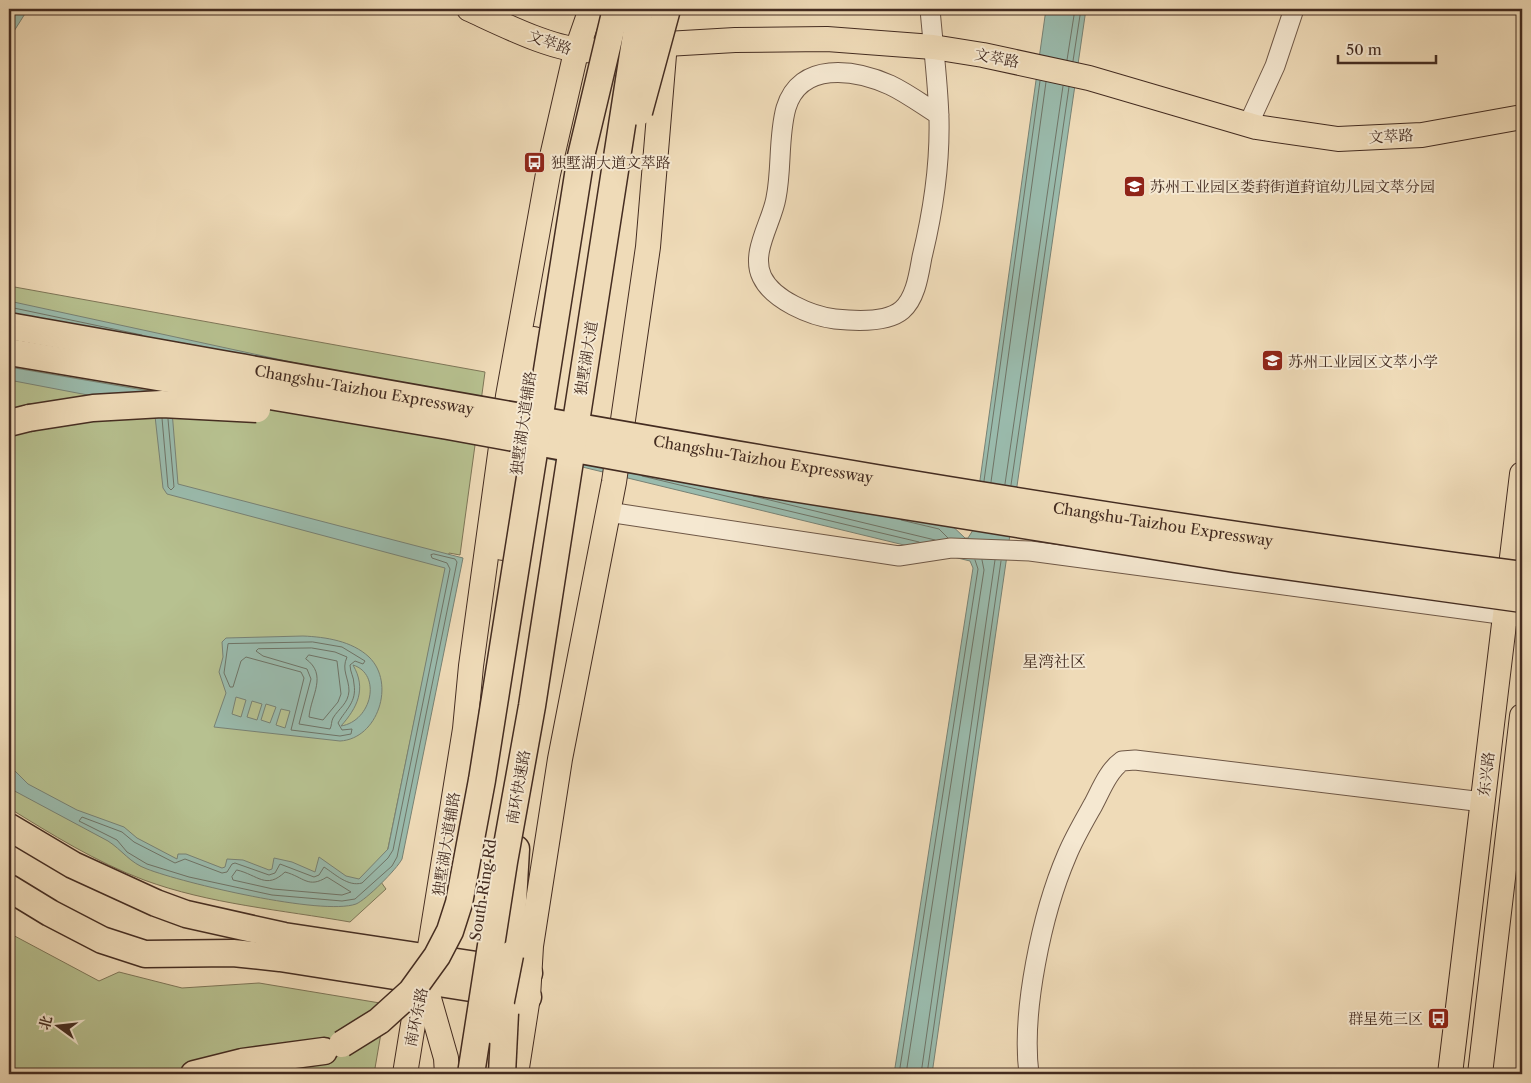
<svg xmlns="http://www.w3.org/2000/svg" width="1531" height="1083" font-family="'Libre Caslon Text','Noto Serif SC',serif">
<rect width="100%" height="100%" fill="#efdbb8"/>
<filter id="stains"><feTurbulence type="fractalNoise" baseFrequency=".004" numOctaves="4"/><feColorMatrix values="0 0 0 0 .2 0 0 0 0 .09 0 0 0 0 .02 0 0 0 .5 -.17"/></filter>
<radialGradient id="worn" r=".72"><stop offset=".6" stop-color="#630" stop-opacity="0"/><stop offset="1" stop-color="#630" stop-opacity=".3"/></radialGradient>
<g fill="#b7c190" stroke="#7e7658">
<path d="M9,286l476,86 -25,183 -11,-2 -68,329 5,7 -36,33c-68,-12 -141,-18 -206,-42 -48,-18 -93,-46 -135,-72z"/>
<polygon points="9,933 99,981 119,972 182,988 259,983 386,1004 374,1074 9,1074"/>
</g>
<g fill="#9abbad" stroke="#788275" fill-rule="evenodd">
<polygon points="9,9 28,9 9,39"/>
<polygon points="1046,9 1086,9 932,1074 894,1074 973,568 970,561 9,328 9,301 351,375 945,519 965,538 968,538 973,530"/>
<path d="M9,367l152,26 10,6 7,85 285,74 -61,301c-5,10 -36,41 -46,45 -34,12 -173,-21 -209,-35 -17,-6 -25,-19 -39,-28l-99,-53v-23l19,19 49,26 47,17 13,11 40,21 1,-5h8l36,14 3,-1 2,-8 16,1 26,10 3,-1 2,-11 18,4 23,10 4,-15 27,19 13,3 29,-30 57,-281 -278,-74 -4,-6 -8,-72 -20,-12 -126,-24z"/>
<path d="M303,636c23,1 49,5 66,21 27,26 9,82 -29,84l-126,-14 12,-34 -7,-21 4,-15 -1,-15 4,-4zM353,665c29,9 19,56 -12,61 16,-18 26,-37 12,-61zM236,697l10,3 -5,17 -9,-3zM252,701l10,3 -5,16 -10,-3zM266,704l10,3 -6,16 -9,-3zM281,709l9,2 -5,17 -9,-3z"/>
</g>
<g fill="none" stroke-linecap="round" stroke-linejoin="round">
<g stroke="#6f7467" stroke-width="1">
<polyline points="1067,60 1075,9"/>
<polyline points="1073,61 1081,9"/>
<polyline points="9,307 142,335"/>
<polyline points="162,418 168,487 171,490 174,487 168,419"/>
<polyline points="642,476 919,542"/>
<polyline points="984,481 1040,81"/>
<polyline points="991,482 1046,82"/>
<polyline points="1005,484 1063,86"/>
<polyline points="1011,485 1069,87"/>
<polyline points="753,496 935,540"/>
<polyline points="901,520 939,529 948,538"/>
<path d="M434,554l21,5 2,3 -60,295 -5,9 -37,33 -13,2 -70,-6 -83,-18 -42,-13 -20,-12 -10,-12 -38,-19 3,-4 40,15 12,10 41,21 10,-4 37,14 5,-1 5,-8 3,-1 34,12 6,-2 5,-9 34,13 5,-2 5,-8c11,7 24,20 38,16l26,-25 5,-8 57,-281 -3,-6 -15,-5 -1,-3z"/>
<path d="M313,642l29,5 23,14 -2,3 -8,-3 -5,4c0,7 4,12 4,19 3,18 -8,25 -16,39l4,7 10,-1 -1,5 -11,2 -49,-6 13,-52 -3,-6 -55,-15 -5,4 -8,26h-3l-6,-14 4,-29z"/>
<path d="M312,648l23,4 12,5c-6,13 2,21 2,34 -1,13 -10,17 -16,27 -2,4 -1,7 -3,11l-31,-5 12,-45 -4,-10 -44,-13 -7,-5 2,-2z"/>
<path d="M309,655l28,6 4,33 -3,8 -15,18 -14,-3c2,-22 19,-42 -3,-58z"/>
<path d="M237,870c21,5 29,20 48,2 19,5 23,17 42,5l24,15 -9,3 -69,-6 -40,-9 -1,-3z"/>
<polyline points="899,1074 978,569 975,560"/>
<polyline points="906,1074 984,570 982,560"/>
<polyline points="921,1074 995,560"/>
<polyline points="927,1074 1001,561"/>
</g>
<defs>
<g id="minor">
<path d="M930,9c3,36 8,73 9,110 1,46 -6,93 -17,138 -3,16 -6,41 -20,53 -15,13 -48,11 -67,9 -24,-3 -62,-19 -73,-42 -12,-24 10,-55 14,-79 6,-29 2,-61 10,-90 14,-47 68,-39 104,-23 17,8 33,20 49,30"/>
<polyline points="1248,125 1275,66 1294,9"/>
<polyline points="608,512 899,556 951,548 1030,551 1522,617"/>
<path d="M1029,1074c-8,-62 13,-161 38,-219 7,-17 17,-34 26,-50 8,-15 15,-34 29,-44l13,-1 348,42"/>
</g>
<g id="major">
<path d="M469,9c31,14 89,44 122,41"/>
<polyline points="649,45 735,40 827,39 933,47 983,55 1089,78 1256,127 1338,139 1422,135 1522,117"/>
<polyline points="503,548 534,339"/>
<polyline points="424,981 446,1058 447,1074"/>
<polyline points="405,1074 415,1012 428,959 465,729 471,666 508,396 548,174 576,52 591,9"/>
<polyline points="516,1074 528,997 531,946 560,759 614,482 648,247 665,43"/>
<polyline points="1450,1074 1522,474"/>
<polyline points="1480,1074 1522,716"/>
</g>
<g id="highway">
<polyline points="9,423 29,418"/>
<polyline points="9,827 73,865 156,903 186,914 284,936 529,973"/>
<polyline points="9,888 50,913 102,940 145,954 233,953 280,958 528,997"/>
<polyline points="510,955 516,849"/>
<polyline points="194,1074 242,1062 324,1051"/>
</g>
</defs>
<use href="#minor" stroke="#6f5847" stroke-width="21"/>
<use href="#major" stroke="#442c21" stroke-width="26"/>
<use href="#highway" stroke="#442c21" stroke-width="29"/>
<use href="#minor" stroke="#f5e8d1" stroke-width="19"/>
<use href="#major" stroke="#efdbb8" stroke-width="24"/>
<use href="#highway" stroke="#efdbb8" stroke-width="26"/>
<defs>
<g id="highway-bridge">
<polyline points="639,112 667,9"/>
<path id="s1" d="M9,326c503,89 1006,183 1513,249"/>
<polyline points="9,352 448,426 756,482 1235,559 1522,599"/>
<polyline points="29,418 93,408 162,404 257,409"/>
<polyline points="495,1031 510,955"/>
<polyline points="342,1044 379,1021 411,992 437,956 450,931 459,903 482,780 581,156 616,9"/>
<polyline points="471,1074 504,862 532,706 640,9"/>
<polyline points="502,1074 505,1013"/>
</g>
</defs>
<use href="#highway-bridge" stroke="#442c21" stroke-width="29" stroke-linecap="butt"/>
<use href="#highway-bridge" stroke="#efdbb8" stroke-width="26"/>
</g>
<defs>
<symbol id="bus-square" viewBox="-11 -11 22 22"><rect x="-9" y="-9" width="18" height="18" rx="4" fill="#8f2418" stroke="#f5e8d1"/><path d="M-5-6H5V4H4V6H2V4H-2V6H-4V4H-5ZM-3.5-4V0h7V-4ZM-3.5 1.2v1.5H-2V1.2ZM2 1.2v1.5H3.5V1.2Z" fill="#fff"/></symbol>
<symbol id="school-square" viewBox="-11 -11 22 22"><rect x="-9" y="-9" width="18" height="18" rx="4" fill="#8f2418" stroke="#f5e8d1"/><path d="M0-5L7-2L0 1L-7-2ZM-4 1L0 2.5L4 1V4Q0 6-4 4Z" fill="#fff"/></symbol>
</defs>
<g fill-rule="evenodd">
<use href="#bus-square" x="522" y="150" width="25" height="25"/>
<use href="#school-square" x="1122" y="174" width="25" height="25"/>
<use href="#school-square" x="1260" y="348" width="25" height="25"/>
<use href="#bus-square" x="1426" y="1006" width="25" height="25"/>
</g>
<g text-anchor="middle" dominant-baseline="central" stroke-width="4" stroke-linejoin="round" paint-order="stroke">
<g font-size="15" fill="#442c21" stroke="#f5e8d1">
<text transform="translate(550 42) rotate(19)">文萃路</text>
<text transform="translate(997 58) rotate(11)">文萃路</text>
<text transform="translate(1391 136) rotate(-3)">文萃路</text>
<text transform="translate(586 358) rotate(-81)">独墅湖大道</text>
<text stroke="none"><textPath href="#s1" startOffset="361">Changshu-Taizhou Expressway</textPath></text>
<text transform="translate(523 423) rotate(-82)">独墅湖大道辅路</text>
<text stroke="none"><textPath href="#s1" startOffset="766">Changshu-Taizhou Expressway</textPath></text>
<text stroke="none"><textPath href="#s1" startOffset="1171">Changshu-Taizhou Expressway</textPath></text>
<text transform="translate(1486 774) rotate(-83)">东兴路</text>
<text transform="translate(518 787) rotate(-80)">南环快速路</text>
<text transform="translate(446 844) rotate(-81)">独墅湖大道辅路</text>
<text transform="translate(483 890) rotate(-81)">South Ring Rd</text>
<text transform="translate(416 1017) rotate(-78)">南环东路</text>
</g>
<g font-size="15" fill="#442c21" stroke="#f5e8d1" text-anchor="start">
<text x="551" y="162">独墅湖大道文萃路</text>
<text x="1150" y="186">苏州工业园区娄葑街道葑谊幼儿园文萃分园</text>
<text x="1288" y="361">苏州工业园区文萃小学</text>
<text x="1423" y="1018" text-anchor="end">群星苑三区</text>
</g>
<g font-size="16" fill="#442c21" stroke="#f5e8d1">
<text x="1054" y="661">星湾社区</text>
</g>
</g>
<rect width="1531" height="1083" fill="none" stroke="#efdbb8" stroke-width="30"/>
<rect x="10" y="10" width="1511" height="1063" fill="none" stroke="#442c21" stroke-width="2.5"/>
<rect x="15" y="15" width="1501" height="1053" fill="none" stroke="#442c21"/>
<g transform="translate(58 1026) rotate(285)" stroke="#f5e8d1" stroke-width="4" paint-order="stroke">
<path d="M0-4L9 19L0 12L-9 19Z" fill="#442c21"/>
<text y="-8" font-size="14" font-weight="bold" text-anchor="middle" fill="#442c21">北</text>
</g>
<path d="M1338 55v8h98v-8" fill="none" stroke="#442c21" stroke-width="2.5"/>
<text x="1346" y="55" font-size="15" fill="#442c21" stroke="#f5e8d1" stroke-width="4" paint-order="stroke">50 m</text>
<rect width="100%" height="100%" filter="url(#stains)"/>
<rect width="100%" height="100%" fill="url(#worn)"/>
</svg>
